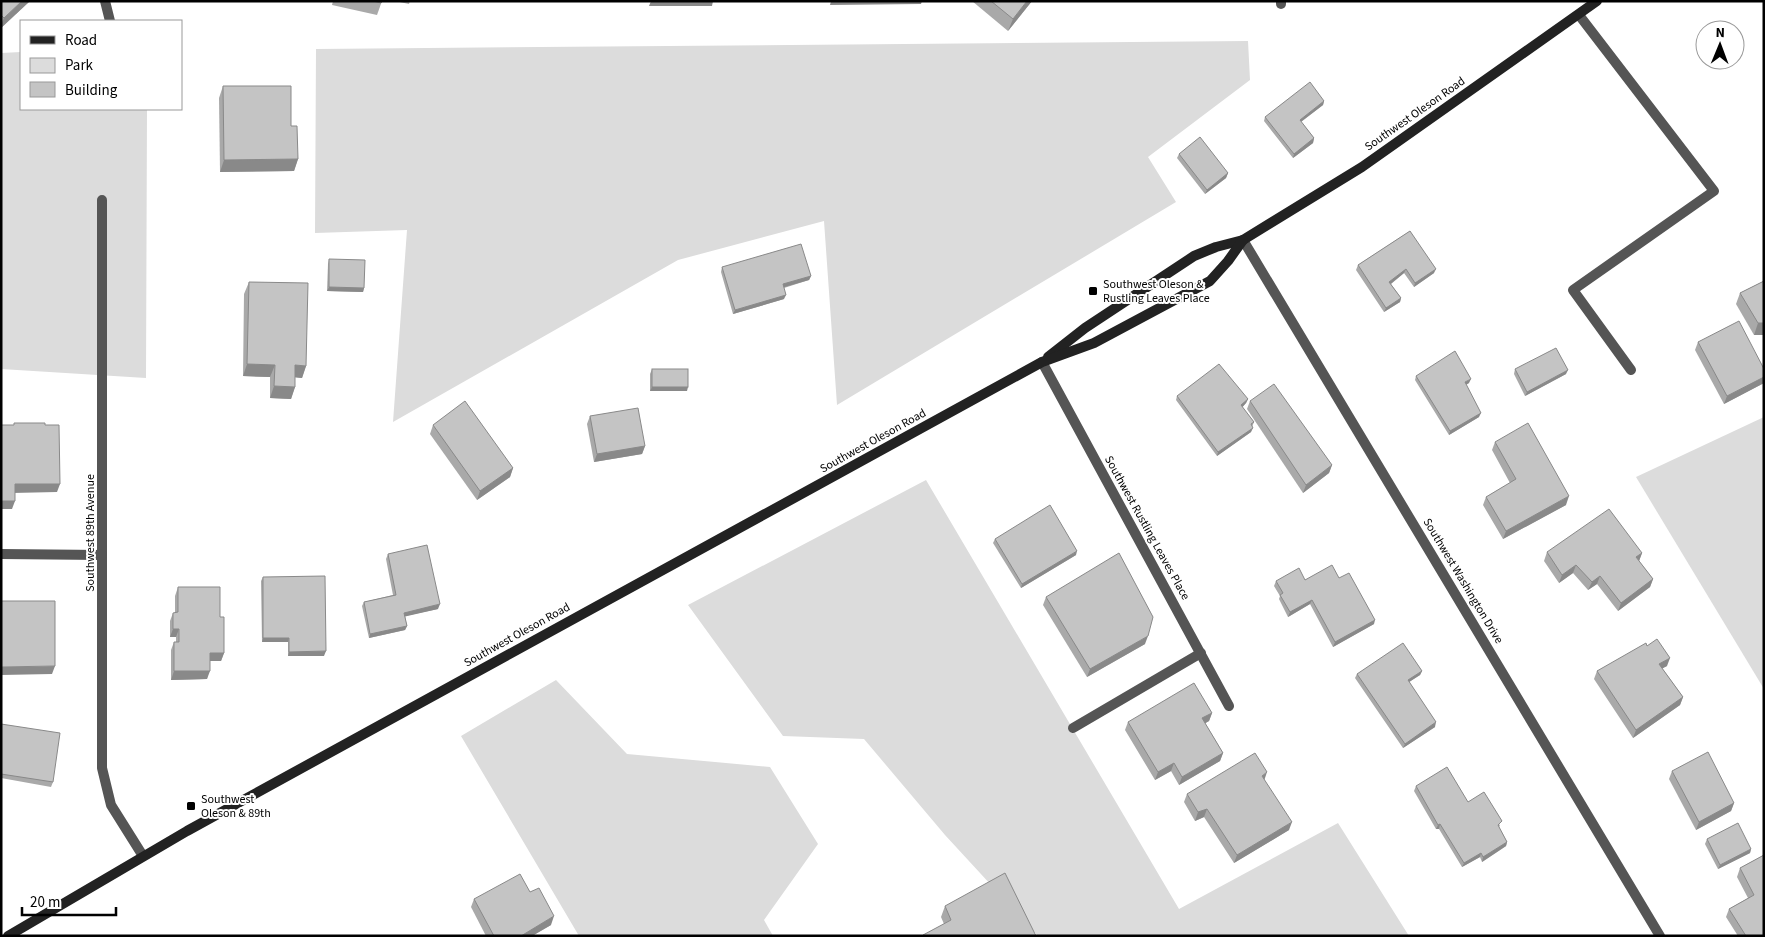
<svg xmlns="http://www.w3.org/2000/svg" width="1765" height="937" font-family="'Source Sans 3',sans-serif">
<rect width="100%" height="100%" fill="#fff"/>
<g fill="#dcdcdc">
<polygon points="1248,41 1250,80 1148,157 1176,202 837,405 824,221 678,260 393,422 407,230 315,233 316,49"/>
<polygon points="21,52 21,109 147,109 146,378 1,369 1,53"/>
<polygon points="1764,417 1764,689 1636,477"/>
<polygon points="926,480 1179,909 1338,823 1409,936 1038,936 945,835 864,739 783,736 688,605"/>
<polygon points="556,680 627,754 770,767 818,844 764,920 773,936 579,936 461,736"/>
</g>
<g fill="none" stroke-linecap="round" stroke-linejoin="round">
<polyline stroke="#555" stroke-width="10" points="1579,15 1714,191 1573,290 1631,370"/>
<g stroke="#555" stroke-width="10">
<polyline points="105,1 110,21"/>
<polyline points="1281,4 1281,1"/>
<polyline points="102,200 102,768 111,805 143,856"/>
<polyline points="1243,240 1660,936"/>
<polyline points="1042,362 1229,706"/>
<polyline points="1,554 102,555"/>
<polyline points="1073,728 1201,653"/>
</g>
<g stroke="#222" stroke-width="10">
<polyline points="1048,357 1085,328 1194,256 1216,247 1243,240 1362,167 1597,1"/>
<polyline points="8,936 187,831 1042,362 1094,343 1210,281 1228,261 1243,240"/>
</g>
</g>
<g fill="#a9a9a9">
<polygon points="1,1 30,1 1,28"/>
<polygon points="333,1 382,1 377,15 332,5"/>
<polygon points="395,1 410,1 409,4"/>
<polygon points="972,1 1032,1 1008,31"/>
<polygon points="223,86 291,126 298,159 294,171 220,172 219,98"/>
<polygon points="1324,101 1323,105 1301,122 1314,138 1313,143 1293,158 1264,121 1265,117"/>
<polygon points="1179,154 1228,173 1226,178 1205,194 1177,158"/>
<polygon points="1410,231 1434,273 1414,287 1404,273 1391,284 1401,298 1400,302 1384,312 1356,270 1358,265"/>
<polygon points="329,259 364,288 363,292 327,291 328,264"/>
<polygon points="722,267 811,276 809,280 784,288 784,299 733,314 721,272"/>
<polygon points="1764,281 1764,335 1754,335 1736,304 1740,293"/>
<polygon points="249,282 306,366 302,378 295,377 295,387 291,399 270,398 270,377 243,376 244,294"/>
<polygon points="1698,342 1764,369 1764,383 1724,404 1695,350"/>
<polygon points="652,369 687,391 650,391 650,374"/>
<polygon points="1515,369 1566,374 1525,396 1514,374"/>
<polygon points="1416,376 1469,383 1466,385 1479,417 1449,435 1415,380"/>
<polygon points="1177,396 1248,399 1246,403 1242,407 1254,422 1252,427 1251,432 1217,456 1176,400"/>
<polygon points="1250,401 1332,465 1329,473 1303,493 1247,409"/>
<polygon points="590,416 645,446 642,454 594,462 587,424"/>
<polygon points="433,425 513,468 510,477 477,500 430,434"/>
<polygon points="1495,442 1566,505 1503,539 1483,505 1486,497 1510,483 1492,450"/>
<polygon points="995,539 1076,555 1021,588 993,543"/>
<polygon points="1547,552 1642,553 1639,561 1653,579 1650,587 1618,611 1597,584 1588,590 1573,573 1559,583 1544,561"/>
<polygon points="388,554 438,609 405,616 407,626 405,630 369,638 362,606 364,602 393,595 386,559"/>
<polygon points="263,577 324,656 288,656 288,642 262,642 261,581"/>
<polygon points="1339,578 1374,624 1333,647 1310,604 1288,617 1279,599 1280,596 1274,586 1276,581"/>
<polygon points="178,587 220,617 224,653 221,661 210,661 207,679 171,680 171,650 174,642 176,642 176,637 170,637 170,621 173,613 175,613 175,596"/>
<polygon points="1046,597 1145,644 1087,677 1043,605"/>
<polygon points="1647,646 1667,666 1662,668 1683,697 1680,705 1633,738 1594,679 1597,671"/>
<polygon points="1422,671 1420,675 1409,682 1435,727 1403,748 1355,678 1357,674"/>
<polygon points="1212,713 1209,721 1205,723 1223,753 1220,761 1179,785 1171,771 1155,780 1125,730 1128,722"/>
<polygon points="1,724 53,782 51,787 1,778"/>
<polygon points="1672,771 1734,803 1731,811 1696,830 1669,779"/>
<polygon points="1264,780 1289,830 1234,863 1204,817 1195,821 1184,802 1187,794"/>
<polygon points="1416,786 1468,802 1500,825 1499,827 1507,842 1506,846 1482,862 1480,857 1462,867 1439,829 1436,829 1414,791"/>
<polygon points="1707,839 1751,849 1750,853 1718,869 1705,844"/>
<polygon points="1764,855 1764,936 1738,936 1726,917 1729,909 1748,898 1737,877 1740,868"/>
<polygon points="530,892 551,925 532,936 486,936 471,907 474,899"/>
<polygon points="945,906 1036,936 923,936 944,924 941,917"/>
</g>
<g fill="#898989">
<polygon points="22,1 30,1 1,28 1,24 4,18"/>
<polygon points="560,1 587,1 586,2"/>
<polygon points="651,1 713,1 712,6 649,6"/>
<polygon points="732,1 793,1 793,2 731,2"/>
<polygon points="831,1 922,1 921,4 830,5"/>
<polygon points="1027,1 1032,1 1008,31 1013,19"/>
<polygon points="1324,101 1323,105 1298,124 1300,120"/>
<polygon points="1314,138 1313,143 1293,158 1294,154"/>
<polygon points="298,159 294,171 220,172 224,160"/>
<polygon points="1228,173 1226,178 1205,194 1207,190"/>
<polygon points="1406,269 1404,273 1388,286 1389,282"/>
<polygon points="1436,269 1434,273 1414,287 1415,283"/>
<polygon points="811,276 809,280 781,288 783,284"/>
<polygon points="329,287 364,288 363,292 327,291"/>
<polygon points="786,295 784,299 733,314 735,310"/>
<polygon points="1401,298 1400,302 1384,312 1386,308"/>
<polygon points="1758,323 1764,323 1764,335 1754,335"/>
<polygon points="247,364 275,365 270,377 243,376"/>
<polygon points="295,365 306,366 302,378 291,377"/>
<polygon points="1568,370 1566,374 1525,396 1527,392"/>
<polygon points="1764,377 1764,383 1724,404 1727,396"/>
<polygon points="1471,379 1469,383 1463,386 1465,382"/>
<polygon points="274,386 295,387 291,399 270,398"/>
<polygon points="652,387 688,387 687,391 650,391"/>
<polygon points="1248,399 1246,403 1240,410 1241,405"/>
<polygon points="1481,413 1479,417 1449,435 1450,431"/>
<polygon points="1253,428 1251,432 1217,456 1218,452"/>
<polygon points="645,446 642,454 594,462 597,454"/>
<polygon points="1332,465 1329,473 1303,493 1306,485"/>
<polygon points="513,468 510,477 477,500 480,491"/>
<polygon points="15,484 60,484 57,492 12,493"/>
<polygon points="1569,496 1566,505 1503,539 1506,531"/>
<polygon points="1,501 15,501 12,509 1,509"/>
<polygon points="1077,551 1076,555 1021,588 1022,584"/>
<polygon points="1642,553 1639,561 1636,557"/>
<polygon points="1576,565 1573,573 1559,583 1562,575"/>
<polygon points="1600,576 1597,584 1588,590 1592,582"/>
<polygon points="1653,579 1650,587 1618,611 1621,603"/>
<polygon points="1312,600 1310,604 1288,617 1290,612"/>
<polygon points="440,604 438,609 403,617 404,613"/>
<polygon points="1375,620 1374,624 1333,647 1335,642"/>
<polygon points="407,626 405,630 369,638 370,634"/>
<polygon points="173,629 179,629 176,637 170,637"/>
<polygon points="1148,636 1145,644 1087,677 1090,669"/>
<polygon points="263,638 289,638 288,642 262,642"/>
<polygon points="326,651 324,656 288,656 289,652"/>
<polygon points="210,653 224,653 221,661 207,661"/>
<polygon points="1670,658 1667,666 1656,672 1659,664"/>
<polygon points="55,666 52,674 1,675 1,667"/>
<polygon points="174,671 210,671 207,679 171,680"/>
<polygon points="1422,671 1420,675 1406,684 1408,680"/>
<polygon points="1683,697 1680,705 1633,738 1636,730"/>
<polygon points="1212,713 1209,721 1199,727 1202,718"/>
<polygon points="1436,722 1435,727 1403,748 1405,744"/>
<polygon points="1223,753 1220,761 1179,785 1182,777"/>
<polygon points="1174,763 1171,771 1155,780 1158,772"/>
<polygon points="1267,772 1264,781 1262,776"/>
<polygon points="1734,803 1731,811 1696,830 1699,822"/>
<polygon points="1207,809 1204,817 1195,821 1198,812"/>
<polygon points="1292,822 1289,830 1234,863 1237,855"/>
<polygon points="1440,824 1439,829 1436,829 1438,825"/>
<polygon points="1507,842 1506,846 1482,862 1483,857"/>
<polygon points="1751,849 1750,853 1718,869 1720,865"/>
<polygon points="1481,853 1480,857 1462,867 1464,863"/>
<polygon points="554,916 551,925 532,936 521,936"/>
</g>
<g fill="#c4c4c4" stroke="#898989">
<polygon points="1,1 22,1 4,18 1,15"/>
<polygon points="373,1 382,1 381,3"/>
<polygon points="991,1 1027,1 1013,19"/>
<polygon points="1310,82 1324,101 1300,120 1314,138 1294,154 1265,117"/>
<polygon points="223,86 291,86 291,126 297,126 298,159 224,160"/>
<polygon points="1200,137 1228,173 1207,190 1179,154"/>
<polygon points="1410,231 1436,269 1415,283 1406,269 1389,282 1401,298 1386,308 1358,265"/>
<polygon points="801,244 811,276 783,284 786,295 735,310 722,267"/>
<polygon points="329,259 365,260 364,288 329,287"/>
<polygon points="1764,281 1764,323 1758,323 1740,293"/>
<polygon points="249,282 308,283 306,366 295,365 295,387 274,386 275,365 247,364"/>
<polygon points="1739,321 1764,369 1764,377 1727,396 1698,342"/>
<polygon points="1556,348 1568,370 1527,392 1515,369"/>
<polygon points="1455,351 1471,379 1465,382 1481,413 1450,431 1416,376"/>
<polygon points="1219,364 1248,399 1241,405 1254,422 1251,424 1253,428 1218,452 1177,396"/>
<rect x="652" y="369" width="36" height="18"/>
<polygon points="1274,384 1332,465 1306,485 1250,401"/>
<polygon points="465,401 513,468 480,491 433,425"/>
<polygon points="638,408 645,446 597,454 590,416"/>
<polygon points="14,423 45,423 45,425 59,425 60,484 15,484 15,501 1,501 1,425 14,425"/>
<polygon points="1528,423 1569,496 1506,531 1486,497 1516,479 1495,442"/>
<polygon points="1050,505 1077,551 1022,584 995,539"/>
<polygon points="1609,509 1642,553 1636,557 1653,579 1621,603 1600,576 1592,582 1576,565 1562,575 1547,552"/>
<polygon points="427,545 440,604 404,613 407,626 370,634 364,602 396,595 388,554"/>
<polygon points="1119,553 1153,617 1148,636 1090,669 1046,597"/>
<polygon points="1332,565 1339,578 1349,573 1375,620 1335,642 1312,600 1290,612 1280,595 1283,593 1276,581 1299,568 1305,580"/>
<polygon points="325,576 326,651 289,652 289,638 263,638 263,577"/>
<polygon points="178,587 220,587 220,617 224,617 224,653 210,653 210,671 174,671 174,642 179,642 179,629 173,629 173,613 178,612"/>
<polygon points="1,601 55,601 55,666 1,667"/>
<polygon points="1657,639 1670,658 1659,664 1683,697 1636,730 1597,671 1646,643 1647,646"/>
<polygon points="1403,643 1422,671 1408,680 1436,722 1405,744 1357,674"/>
<polygon points="1194,683 1212,713 1202,718 1223,753 1182,777 1174,763 1158,772 1128,722"/>
<polygon points="1,724 60,733 53,782 1,774"/>
<polygon points="1708,752 1734,803 1699,822 1672,771"/>
<polygon points="1255,753 1267,772 1262,776 1292,822 1237,855 1207,809 1198,812 1187,794"/>
<polygon points="1447,767 1468,802 1484,792 1502,821 1498,825 1507,842 1483,857 1481,853 1464,863 1440,824 1438,825 1416,786"/>
<polygon points="1738,823 1751,849 1720,865 1707,839"/>
<polygon points="1764,855 1764,936 1746,936 1729,909 1754,895 1740,868"/>
<polygon points="1005,873 1036,936 923,936 923,935 951,920 945,906"/>
<polygon points="520,874 530,892 539,888 554,916 521,936 494,936 474,899"/>
</g>
<g fill="#000" stroke="#fff" stroke-width="2">
<rect x="1088" y="286" width="10" height="10" rx="2.5"/>
<rect x="186" y="801" width="10" height="10" rx="2.5"/>
</g>
<g text-anchor="middle" dominant-baseline="central" stroke-width="4" stroke-linejoin="round" paint-order="stroke">
<g font-size="12" fill="#000" stroke="#fff">
<text transform="translate(1415 114) rotate(-35)">Southwest Oleson Road</text>
<text transform="translate(873 441) rotate(-29)">Southwest Oleson Road</text>
<text transform="translate(1147 528) rotate(61)">Southwest Rustling Leaves Place</text>
<text transform="translate(90 533) rotate(-90)">Southwest 89th Avenue</text>
<text transform="translate(1463 581) rotate(59)">Southwest Washington Drive</text>
<text transform="translate(517 635) rotate(-29)">Southwest Oleson Road</text>
</g>
<g font-size="12" fill="#000" stroke="#fff" text-anchor="start">
<text x="1103" y="284">Southwest Oleson &amp;<tspan x="1103" dy="14">Rustling Leaves Place</tspan></text>
<text x="201" y="799">Southwest<tspan x="201" dy="14">Oleson &amp; 89th</tspan></text>
</g>
</g>
<rect width="1765" height="937" fill="none" stroke="#000000" stroke-width="5"/>
<rect x="20" y="20" width="162" height="90" fill="#ffffff" stroke="#999999"/>
<rect x="30" y="36" width="25" height="8" fill="#222222" stroke="#999999"/>
<text x="65" y="45" font-size="15" fill="#000000">Road</text>
<rect x="30" y="58" width="25" height="15" fill="#dcdcdc" stroke="#999999"/>
<text x="65" y="70" font-size="15" fill="#000000">Park</text>
<rect x="30" y="82" width="25" height="15" fill="#c4c4c4" stroke="#999999"/>
<text x="65" y="95" font-size="15" fill="#000000">Building</text>
<g transform="translate(1720 45) rotate(1)"><circle r="24" fill="#ffffff" stroke="#999999"/>
<path d="M0-4L9 19L0 12L-9 19Z" fill="#000000"/>
<text y="-8" font-size="14" font-weight="bold" text-anchor="middle" fill="#000000">N</text>
</g>
<path d="M22 907v8h94v-8" fill="none" stroke="#000000" stroke-width="2.5"/>
<text x="30" y="907" font-size="15" fill="#000000" stroke="#ffffff" stroke-width="4" paint-order="stroke">20 m</text>
</svg>
